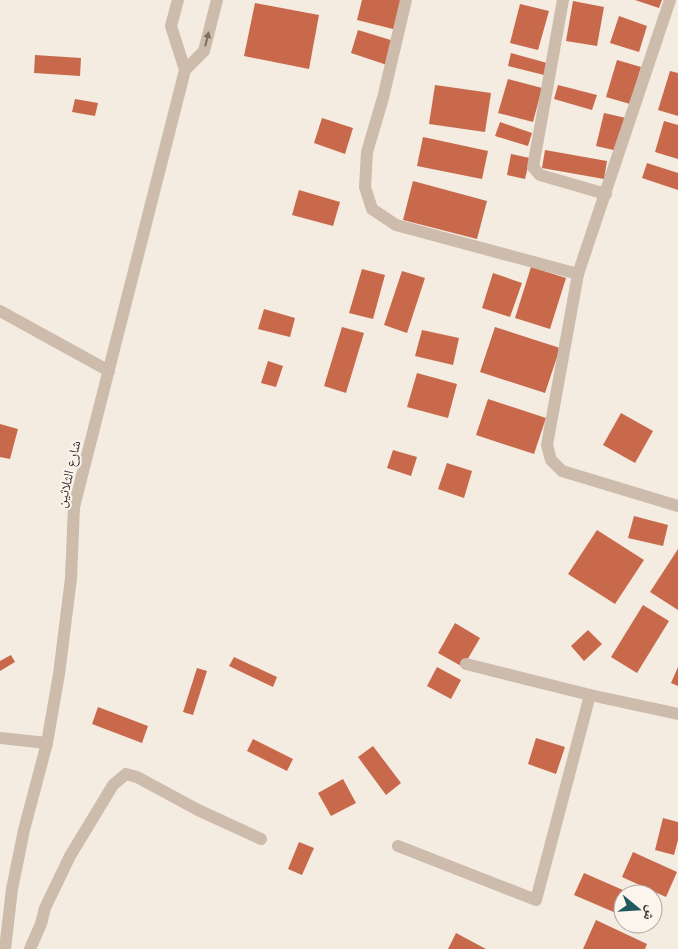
<svg xmlns="http://www.w3.org/2000/svg" width="678" height="949" font-family="Quicksand,'Noto Naskh Arabic',sans-serif">
<rect width="100%" height="100%" fill="#f4ebe1"/>
<g fill="#c8694b">
<polygon points="362,0 405,0 397,30 357,20"/>
<polygon points="635,0 662,0 659,8"/>
<polygon points="573,1 604,7 597,46 566,41"/>
<polygon points="255,3 319,15 309,69 244,56"/>
<polygon points="520,4 549,11 538,50 510,43"/>
<polygon points="619,16 647,26 639,52 610,43"/>
<polygon points="358,30 394,41 387,65 351,53"/>
<polygon points="511,53 547,63 544,75 508,66"/>
<polygon points="35,55 81,58 80,76 34,73"/>
<polygon points="617,60 641,67 630,104 606,97"/>
<polygon points="670,71 678,73 678,116 658,110"/>
<polygon points="508,79 542,88 533,122 498,113"/>
<polygon points="435,85 491,93 485,132 429,124"/>
<polygon points="558,85 597,95 592,110 554,99"/>
<polygon points="75,99 98,103 95,116 72,112"/>
<polygon points="604,113 626,118 618,151 596,146"/>
<polygon points="322,118 353,128 345,154 314,143"/>
<polygon points="664,121 678,125 678,159 655,152"/>
<polygon points="500,122 532,133 528,146 495,136"/>
<polygon points="423,137 488,151 482,179 417,166"/>
<polygon points="545,150 607,161 604,179 542,168"/>
<polygon points="511,154 530,158 525,179 507,175"/>
<polygon points="647,163 678,173 678,190 642,178"/>
<polygon points="413,181 487,201 477,239 403,220"/>
<polygon points="299,190 340,202 333,226 292,215"/>
<polygon points="531,267 566,278 550,329 515,318"/>
<polygon points="362,269 385,275 373,319 349,313"/>
<polygon points="402,271 425,278 407,333 384,325"/>
<polygon points="493,273 522,283 510,317 482,308"/>
<polygon points="264,309 295,318 290,337 258,329"/>
<polygon points="342,327 364,333 346,393 324,386"/>
<polygon points="495,327 560,348 545,393 480,372"/>
<polygon points="422,330 459,338 453,365 415,356"/>
<polygon points="268,361 283,366 276,387 261,383"/>
<polygon points="417,373 457,384 448,418 407,407"/>
<polygon points="488,399 546,418 534,454 476,435"/>
<polygon points="621,413 653,431 635,463 603,445"/>
<polygon points="0,424 18,429 10,459 0,457"/>
<polygon points="393,450 417,457 411,476 387,468"/>
<polygon points="447,463 472,471 464,498 438,489"/>
<polygon points="634,516 668,525 663,546 628,538"/>
<polygon points="597,530 644,560 615,604 568,574"/>
<polygon points="678,549 678,610 650,592"/>
<polygon points="643,605 669,621 637,673 611,657"/>
<polygon points="455,623 480,638 463,667 438,653"/>
<polygon points="588,630 602,644 584,661 571,646"/>
<polygon points="11,655 15,662 0,671 0,661"/>
<polygon points="234,657 277,677 273,687 229,666"/>
<polygon points="437,667 461,680 451,699 427,686"/>
<polygon points="678,667 678,686 671,683"/>
<polygon points="197,668 207,671 193,715 183,712"/>
<polygon points="98,707 148,726 142,743 92,724"/>
<polygon points="536,738 565,747 556,774 528,764"/>
<polygon points="253,739 293,759 287,771 247,751"/>
<polygon points="373,746 401,783 386,795 358,757"/>
<polygon points="343,779 356,803 331,816 318,793"/>
<polygon points="663,818 678,822 678,840 674,855 655,850"/>
<polygon points="299,842 314,848 302,875 288,869"/>
<polygon points="633,852 677,872 666,897 622,877"/>
<polygon points="584,873 632,894 623,894 623,916 574,895"/>
<polygon points="653,903 662,907 652,929 640,924 653,924"/>
<polygon points="596,920 647,944 645,949 583,949"/>
<polygon points="456,933 486,949 448,949"/>
</g>
<g fill="none" stroke-linecap="round" stroke-linejoin="round">
<g stroke="#cdbbac" stroke-width="12">
<polyline points="178,0 171,26 185,70"/>
<polyline points="406,0 383,98 367,152 365,187 372,209 396,225 578,274"/>
<polyline points="563,0 533,167 540,175 606,194"/>
<polyline points="670,0 578,274 547,445 551,460 562,471 678,506"/>
<polyline points="0,311 109,371"/>
<polyline points="466,664 590,695 678,714"/>
<polyline points="0,738 47,743"/>
<polyline points="398,846 536,900 590,695"/>
<polyline points="5,949 12,889 24,830 47,743 59,674 71,578 74,507 185,70 204,51 217,0"/>
<polyline points="30,949 41,924 45,908 70,856 113,785 126,774 137,777 198,810 261,839"/>
</g>
</g>
<defs><path id="oneway-solid" d="M-6-.8H1V-3.2L6.5 0L1 3.2V.8H-6Z" transform="scale(1.25)"/></defs>
<use fill="#7d6f65" href="#oneway-solid" transform="translate(207 39) rotate(-76)"/>
<g text-anchor="middle" dominant-baseline="central" stroke-width="4" stroke-linejoin="round" paint-order="stroke">
<g font-size="14" fill="#3b302b" stroke="#fbf5ee">
<text transform="translate(68 474) rotate(-77)">شارع الثلاثين</text>
</g>
</g>
<g transform="translate(638 909) rotate(108)"><circle r="24" fill="#fbf5ee" stroke="#aea6a0"/>
<path d="M0-4L9 19L0 12L-9 19Z" fill="#1f5a5e"/>
<text y="-8" font-size="14" font-weight="bold" text-anchor="middle" fill="#3b302b">ش</text>
</g>
</svg>
